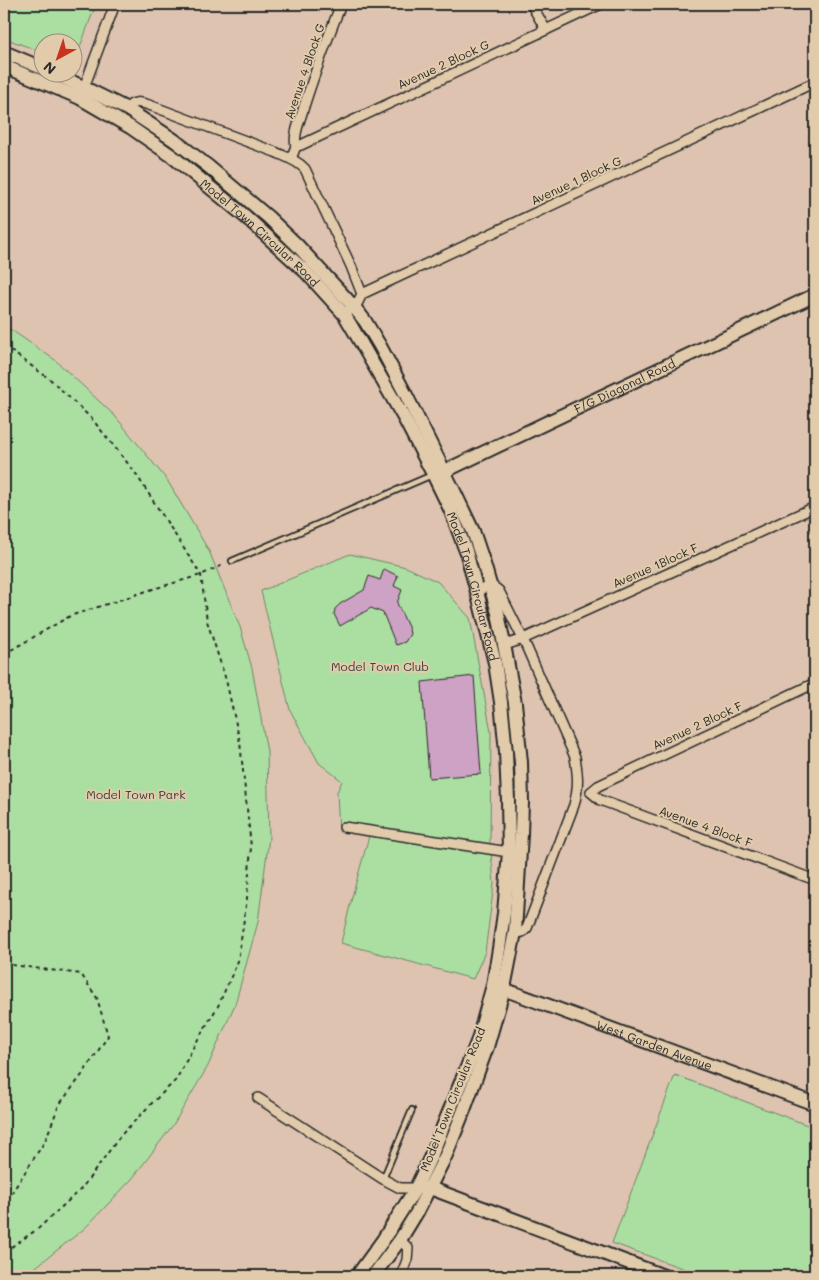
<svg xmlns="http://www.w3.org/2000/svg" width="819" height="1280" font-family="Mali,sans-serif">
<rect width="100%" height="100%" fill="#dec3b0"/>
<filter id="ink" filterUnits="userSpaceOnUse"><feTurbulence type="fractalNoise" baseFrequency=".02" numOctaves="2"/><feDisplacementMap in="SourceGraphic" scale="10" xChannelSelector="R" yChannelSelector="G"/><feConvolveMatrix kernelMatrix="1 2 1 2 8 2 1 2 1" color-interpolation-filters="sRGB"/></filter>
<g filter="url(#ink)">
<g fill="#abdfa1" stroke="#6b8566">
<polygon points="4,4 96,4 74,63 73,62 72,42 42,42 42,52 4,38"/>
<polygon points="4,325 55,360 115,416 167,480 209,551 240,627 252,668 267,752 269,837 258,922 235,1004 208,1066 173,1125 132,1179 85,1228 32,1270 22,1276 4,1276"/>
<polygon points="350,554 406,567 438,582 470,618 491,732 490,842 494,884 485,952 473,979 341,943 352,897 371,829 339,832 337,792 342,781 319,763 290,710 261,591"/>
<polygon points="675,1075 815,1128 815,1276 704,1276 612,1243"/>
</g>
<g fill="#cda2c5" stroke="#2b2b2b">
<polygon points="384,569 398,576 394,586 402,590 397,603 409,629 410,634 405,642 396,645 383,613 371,608 340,626 334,614 335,609 340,604 364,590 369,576 380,580"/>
<polygon points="474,676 481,774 429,778 422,682"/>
</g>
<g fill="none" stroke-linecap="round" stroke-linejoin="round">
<defs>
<g id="lane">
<polyline points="232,561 432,475"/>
<polyline points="383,1179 412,1110"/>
</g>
<g id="street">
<polyline points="533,4 534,9 546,30"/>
<polyline points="82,93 115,4"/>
<path d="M127,109c6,-10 15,-6 25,-3l123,46c11,5 22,8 30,17l46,97 11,28"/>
<polyline points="296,146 301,145 601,4"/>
<path d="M291,159l5,-13c-3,-10 3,-23 6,-33 11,-37 25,-73 39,-109"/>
<polyline points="350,309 357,304 362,294 815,82"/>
<path d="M476,589l18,-2 5,4 24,48 52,118c3,19 4,29 -1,48l-47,123c-4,5 -7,6 -12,4"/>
<polyline points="505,645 523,639 815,507"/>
<polyline points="591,792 598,786 815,683"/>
<polyline points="591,792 600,800 815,880"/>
<polyline points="344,827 509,852"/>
<polyline points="258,1098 383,1179 400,1188 416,1188"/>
<polyline points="400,1240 408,1248 407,1260 401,1276"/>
</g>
<g id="secondary">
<polyline points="4,52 42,68"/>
<path id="s1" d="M4,66l76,32 50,29 42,29 74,61 59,54 39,43 9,15 51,89 29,56 17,35 16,42 15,56 14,56 6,39 5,50 2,48 1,52 -5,61 -5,36 -6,36 -15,55 -46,114 -16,34 -33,52 -26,36"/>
<polyline points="52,72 127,109 174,140 209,167 268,217 297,245 354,307 365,321 380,346 406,395 453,489 473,531 484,564 498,613 515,703 521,762 522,802 521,834 515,932 504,988 487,1047 464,1110 446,1155 417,1212 400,1240 373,1276"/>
<path id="s2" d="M438,473l7,-2 370,-176"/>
<path id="s3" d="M495,986l320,118"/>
<polyline points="422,1188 430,1188 664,1276"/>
</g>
</defs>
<use href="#lane" stroke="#2b2b2b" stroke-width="8"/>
<use href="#street" stroke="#2b2b2b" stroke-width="12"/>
<use href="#secondary" stroke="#2b2b2b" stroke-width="16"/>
<g stroke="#2b2b2b" stroke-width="2" stroke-dasharray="4 4" stroke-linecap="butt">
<polyline points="4,346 51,380 92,419 134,471 201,575 207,621 226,680 240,742 251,847 247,898 238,961 218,1006 194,1046 176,1080 151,1104 121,1135 82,1188 39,1228 4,1252"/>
<polyline points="4,654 70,616 153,589 201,575 225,564"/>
<polyline points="4,964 81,974 97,998 108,1036 82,1075 59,1105 45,1141 4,1205"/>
</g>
<use href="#lane" stroke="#e2cbab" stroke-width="4.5"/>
<use href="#street" stroke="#e2cbab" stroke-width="9"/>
<use href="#secondary" stroke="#e2cbab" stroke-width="12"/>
</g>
</g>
<g text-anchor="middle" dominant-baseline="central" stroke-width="4" stroke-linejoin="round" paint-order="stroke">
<g font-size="12" fill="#2b2b2b" stroke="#e2cbab">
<text transform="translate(443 64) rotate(-25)">Avenue 2 Block G</text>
<text transform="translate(304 71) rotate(-71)">Avenue 4 Block G</text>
<text transform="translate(576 180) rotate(-25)">Avenue 1 Block G</text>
<text stroke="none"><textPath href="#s1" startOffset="308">Model Town Circular Road</textPath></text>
<text stroke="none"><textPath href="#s2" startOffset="206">F/G Diagonal Road</textPath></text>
<text transform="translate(655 565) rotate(-24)">Avenue 1Block F</text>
<text stroke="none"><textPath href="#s1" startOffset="728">Model Town Circular Road</textPath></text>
<text transform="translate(697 725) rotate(-25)">Avenue 2 Block F</text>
<text transform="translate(706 826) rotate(20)">Avenue 4 Block F</text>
<text stroke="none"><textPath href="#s3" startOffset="170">West Garden Avenue</textPath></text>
<text transform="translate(452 1099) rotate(-68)">Model Town Circular Road</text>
</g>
<g font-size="12" fill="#383d37" stroke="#e2cbab">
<text x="380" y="666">Model Town Club</text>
<text x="136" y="794">Model Town Park</text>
</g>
</g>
<rect width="819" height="1280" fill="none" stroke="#e2cbab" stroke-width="20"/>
<rect x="10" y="10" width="799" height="1260" fill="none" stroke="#2b2b2b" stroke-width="2" filter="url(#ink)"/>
<g transform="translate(58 58) rotate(220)"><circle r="24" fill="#e2cbab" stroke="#998b78"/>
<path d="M0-4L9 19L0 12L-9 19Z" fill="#c8321e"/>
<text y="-8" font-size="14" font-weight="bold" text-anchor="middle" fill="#2b2b2b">N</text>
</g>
</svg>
